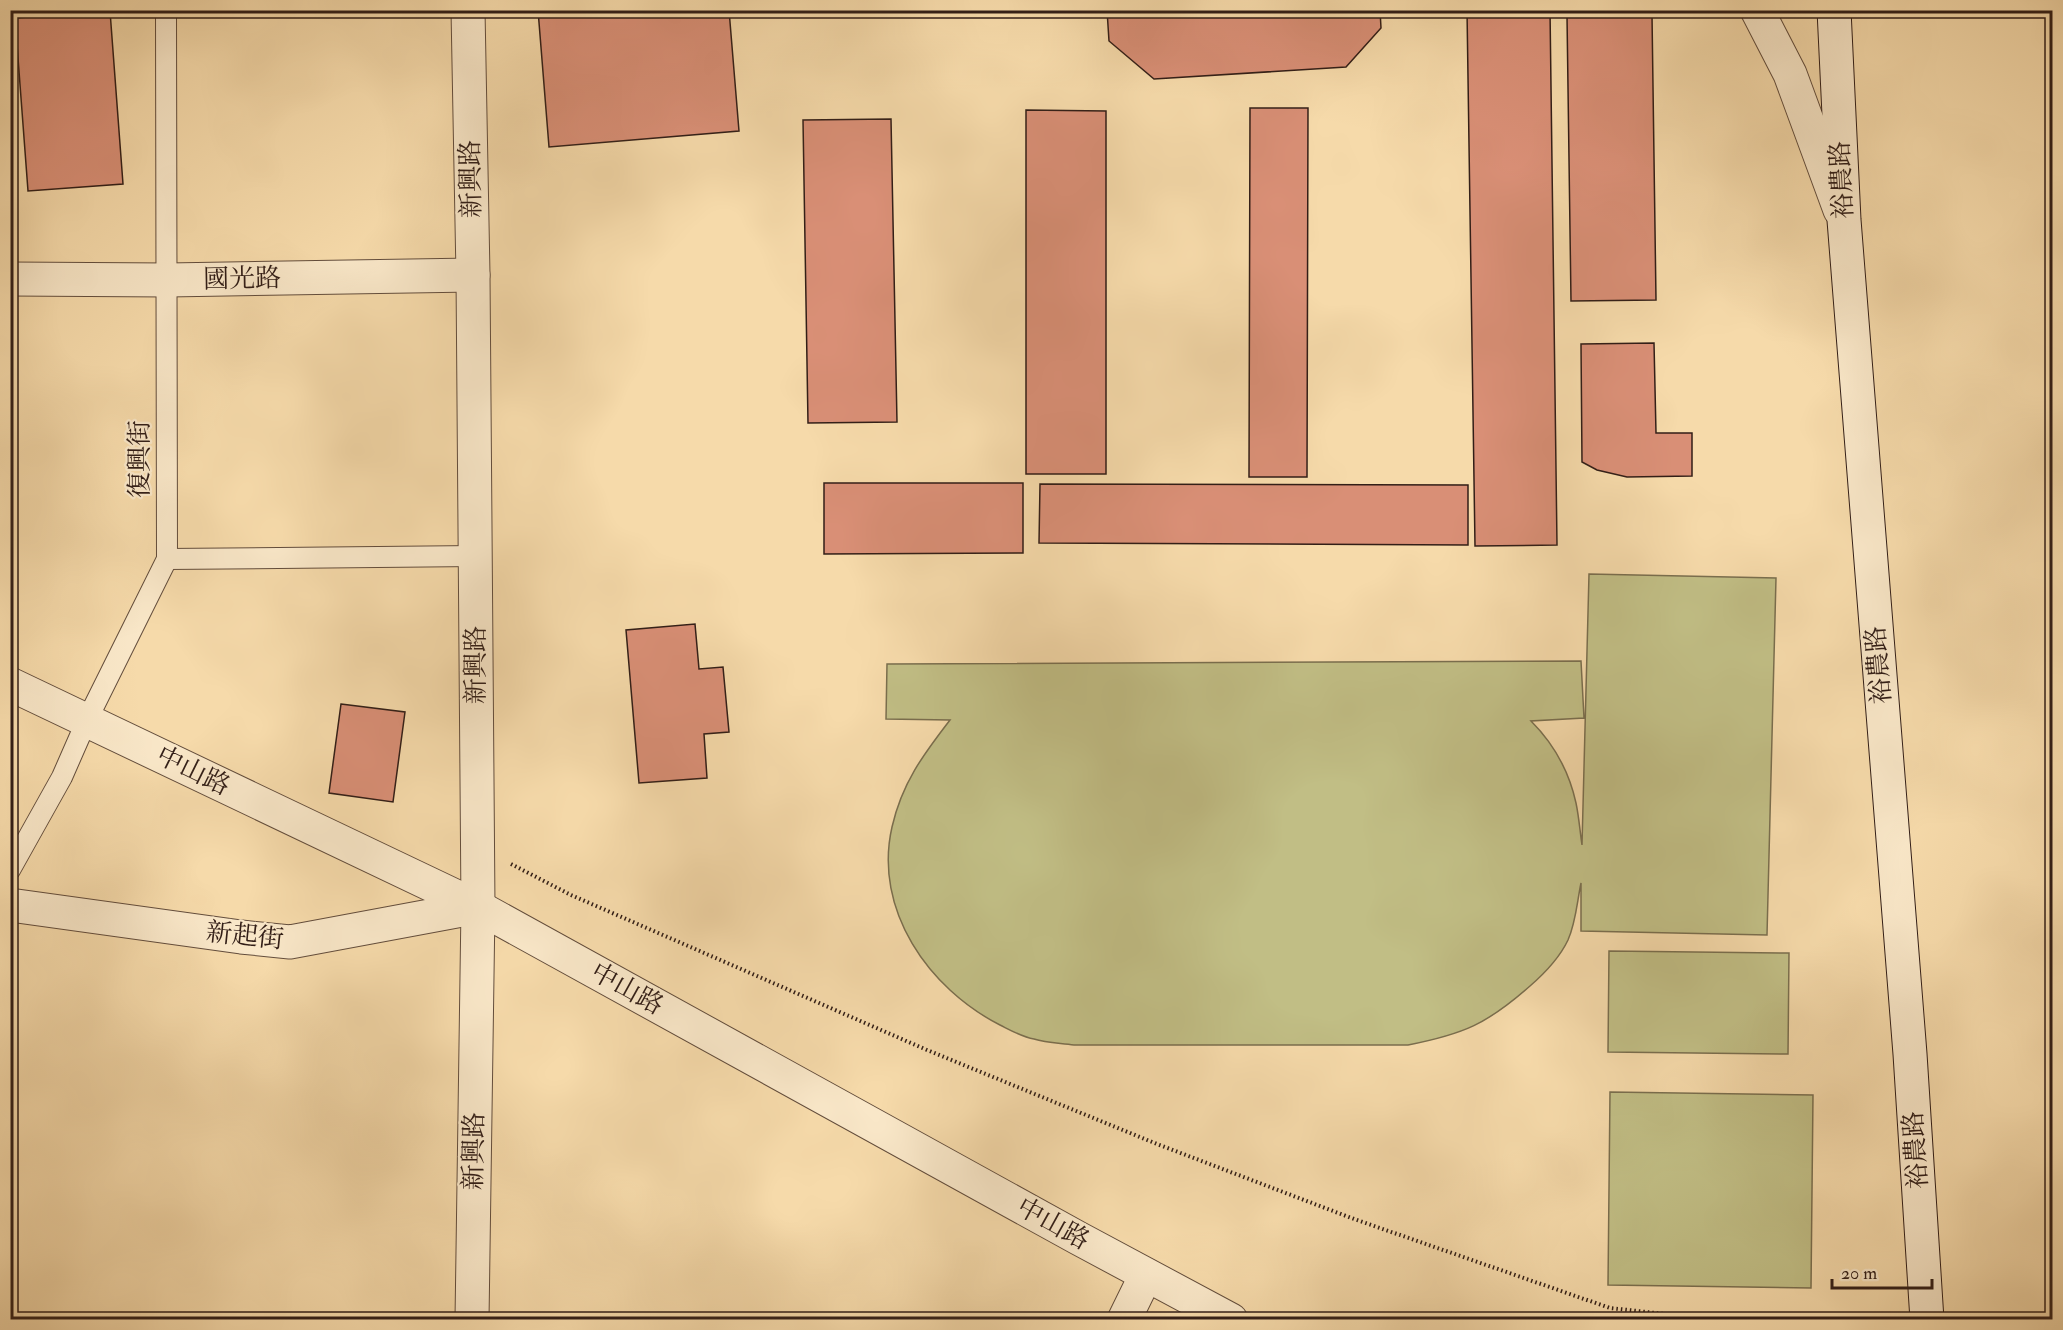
<svg xmlns="http://www.w3.org/2000/svg" width="2063" height="1330" font-family="'IM FELL Double Pica','Noto Serif TC',serif">
<rect width="100%" height="100%" fill="#f6daaa"/>
<filter id="stains"><feTurbulence type="fractalNoise" baseFrequency=".00333" numOctaves="4"/><feColorMatrix values="0 0 0 0 .2 0 0 0 0 .09 0 0 0 0 .02 0 0 0 .5 -.17"/></filter>
<radialGradient id="worn" r=".72"><stop offset=".6" stop-color="#630" stop-opacity="0"/><stop offset="1" stop-color="#630" stop-opacity=".3"/></radialGradient>
<g fill="#c1be85" stroke="#7a6e4e" stroke-width="1.5">
<path d="M1589,574l187,4 -9,357 -186,-4v-48c-4,19 -5,39 -13,57 -9,19 -23,33 -38,46 -43,38 -66,48 -122,59h-334c-13,-2 -27,-2 -40,-6 -12,-2 -24,-9 -34,-14 -71,-36 -127,-115 -108,-198 10,-44 31,-72 58,-107l-64,-1 1,-55 694,-3 3,57 -53,3c23,23 38,50 45,82 3,14 4,29 6,42z"/>
<polygon points="1609,951 1789,953 1788,1054 1608,1052"/>
<polygon points="1610,1092 1813,1095 1811,1288 1608,1285"/>
</g>
<g fill="#d98f76" stroke="#321e17" stroke-width="1.5">
<polygon points="538,10 729,10 739,131 549,147"/>
<polygon points="1107,10 1380,10 1381,28 1346,67 1154,79 1109,41"/>
<polygon points="1467,10 1550,10 1557,545 1475,546"/>
<polygon points="110,11 123,184 28,191 15,18"/>
<polygon points="1652,15 1656,300 1571,301 1567,16"/>
<polygon points="1250,108 1308,108 1307,477 1249,477"/>
<polygon points="1026,110 1106,111 1106,474 1026,474"/>
<polygon points="891,119 897,422 808,423 803,120"/>
<polygon points="1654,343 1656,433 1692,433 1692,476 1627,477 1597,470 1582,462 1581,344"/>
<polygon points="824,483 1023,483 1023,553 824,554"/>
<polygon points="1040,484 1468,485 1468,545 1039,543"/>
<polygon points="695,624 699,669 723,667 729,732 704,734 707,778 639,783 626,630"/>
<polygon points="341,704 405,712 393,802 329,793"/>
</g>
<g fill="none" stroke-linecap="round" stroke-linejoin="round">
<defs>
<g id="service">
<polyline points="167,559 476,556"/>
<polyline points="10,870 62,777 87,720 167,559 166,10"/>
</g>
<g id="minor">
<polyline points="1757,10 1790,74 1840,210"/>
<polyline points="10,279 168,280 473,275"/>
<polyline points="10,905 241,937 290,942 478,907 473,275 468,10"/>
<polyline points="1124,1320 1146,1275"/>
</g>
<g id="tertiary">
<polyline points="10,684 478,907 1078,1238 1231,1320"/>
<polyline points="472,1320 478,907"/>
</g>
<polyline id="secondary" points="1834,10 1844,220 1910,1054 1927,1320"/>
</defs>
<use href="#service" stroke="#634d3c" stroke-width="22"/>
<use href="#minor" stroke="#634d3c" stroke-width="35"/>
<use href="#tertiary" stroke="#634d3c" stroke-width="35"/>
<use href="#secondary" stroke="#321e17" stroke-width="35"/>
<polyline stroke="#321e17" stroke-width="4" stroke-dasharray="1.5 3" stroke-linecap="butt" points="511,864 571,895 927,1050 1157,1144 1354,1219 1610,1308 1719,1320"/>
<use href="#service" stroke="#f9e7c8" stroke-width="20"/>
<use href="#minor" stroke="#f9e7c8" stroke-width="33"/>
<use href="#tertiary" stroke="#f9e7c8" stroke-width="33"/>
<use href="#secondary" stroke="#f9e7c8" stroke-width="33"/>
</g>
<g text-anchor="middle" dominant-baseline="central" stroke-width="4.5" stroke-linejoin="round" paint-order="stroke">
<g font-size="26" fill="#321e17" stroke="#f9e7c8">
<text transform="translate(471 179) rotate(-91)">新興路</text>
<text transform="translate(1842 180) rotate(-93)">裕農路</text>
<text transform="translate(242 279) rotate(-1)">國光路</text>
<text transform="translate(140 459) rotate(-90)">復興街</text>
<text transform="translate(476 665) rotate(-90)">新興路</text>
<text transform="translate(1879 665) rotate(-95)">裕農路</text>
<text transform="translate(193 771) rotate(26)">中山路</text>
<text transform="translate(245 936) rotate(6)">新起街</text>
<text transform="translate(627 989) rotate(29)">中山路</text>
<text transform="translate(1916 1150) rotate(-94)">裕農路</text>
<text transform="translate(474 1151) rotate(-89)">新興路</text>
<text transform="translate(1053 1224) rotate(29)">中山路</text>
</g>
</g>
<rect width="2063" height="1330" fill="none" stroke="#f6daaa" stroke-width="36"/>
<rect x="12" y="12" width="2039" height="1306" fill="none" stroke="#321e17" stroke-width="3"/>
<rect x="18" y="18" width="2027" height="1294" fill="none" stroke="#321e17" stroke-width="1.5"/>
<path d="M1832 1279v9h100v-9" fill="none" stroke="#321e17" stroke-width="3"/>
<text x="1841" y="1279" font-size="18" fill="#321e17" stroke="#f9e7c8" stroke-width="4.5" paint-order="stroke">20 m</text>
<rect width="100%" height="100%" filter="url(#stains)"/>
<rect width="100%" height="100%" fill="url(#worn)"/>
</svg>
